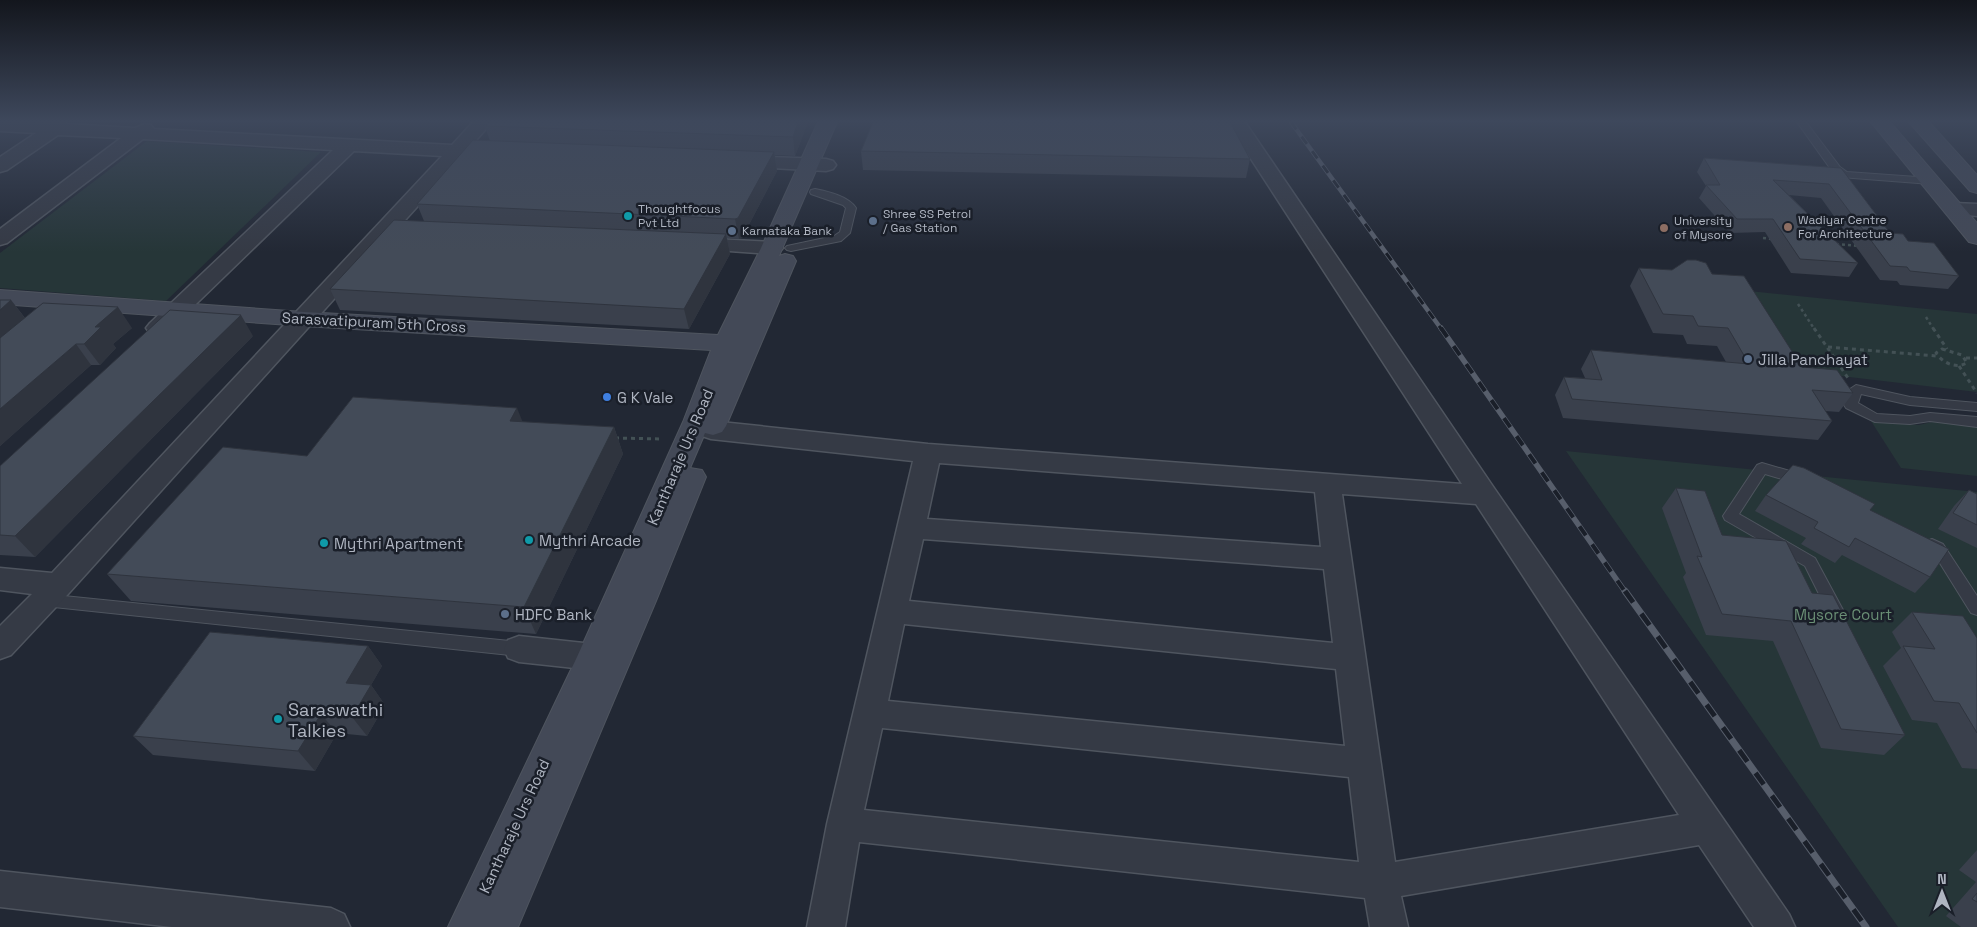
<svg xmlns="http://www.w3.org/2000/svg" width="1977" height="927" font-family="'Space Grotesk',sans-serif">
<rect width="100%" height="100%" fill="#222834"/>
<g fill="#263638">
<polygon points="147,141 321,152 166,301 0,288 0,253"/>
<polygon points="1749,291 1977,314 1977,392 1798,371"/>
<polygon points="1871,421 1919,425 1936,421 1977,426 1977,476 1901,468"/>
<polygon points="1566,451 1977,492 1977,927 1898,927"/>
</g>
<g fill="none" stroke-linecap="round" stroke-linejoin="round">
<defs>
<g id="lane">
<polygon points="1797,122 1806,122 1840,167 1847,172 1931,178 1936,181 1931,184 1840,177 1832,171"/>
<path d="M815,189c14,3 33,7 41,19l-6,25 -9,8 -50,10 -4,-1 -2,-2 2,-2 47,-10 6,-4 6,-24 -3,-3 -32,-11 -1,-2 1,-2z"/>
<polygon points="1856,385 1910,397 1977,403 1977,411 1910,405 1861,394 1858,403 1877,414 1910,416 1930,413 1977,417 1977,427 1930,421 1910,424 1875,422 1846,408 1844,405 1850,389"/>
<polygon points="1762,463 1807,476 1809,480 1807,484 1802,485 1765,474 1739,514 1815,558 1843,610 1841,614 1835,616 1829,614 1805,566 1725,520 1723,516 1757,465"/>
<polygon points="1932,539 1943,544 1977,596 1977,615 1971,613 1933,552 1927,549 1925,545 1927,541"/>
<polygon points="44,594 519,642 525,644 527,649 525,654 519,656 44,606 39,604 36,600 39,596"/>
</g>
<g id="street">
<polygon points="0,122 66,122 67,124 135,128 145,124 151,125 154,129 452,145 473,122 492,122 471,146 506,149 508,153 506,157 499,159 462,157 69,593 11,655 0,659 0,626 32,594 0,590 0,568 52,573 442,156 354,151 166,333 158,335 150,333 146,328 150,323 333,150 143,139 7,243 0,245 0,229 121,138 58,135 7,170 0,172 0,157 36,133 0,131"/>
<path d="M1227,122h18l249,366 295,426 6,13h-41l-55,-82 -298,51 7,31h-38l-5,-29 -506,-56 -14,85h-38l20,-103 86,-363 -202,-22 -9,-3 -4,-6 4,-6 9,-3 217,23 534,40zM939,463l376,29 6,55 -394,-28zM1342,494l134,10 203,311 -284,47zM923,539l401,30 9,74 -424,-42zM904,624l432,45 9,77 -457,-45zM882,728l467,49 10,85 -495,-52z"/>
<polygon points="740,156 826,159 833,161 836,165 833,169 826,171 733,166 730,162 733,158"/>
<polygon points="1954,203 1977,204 1977,216 1947,213 1944,209 1947,205"/>
<polygon points="694,238 772,242 779,244 783,248 779,252 772,254 687,248 683,244 687,240"/>
<polygon points="519,636 593,644 604,648 608,657 604,666 593,670 519,662 508,658 504,649 508,640"/>
<polygon points="0,871 331,908 344,914 350,927 172,927 0,907"/>
</g>
<g id="secondary">
<polygon points="818,122 837,122 779,256 785,254 793,256 796,261 726,426 722,432 713,435 705,433 690,468 702,470 706,477 656,601 518,927 448,927 577,657 683,422 711,350 304,326 0,304 0,290 304,312 718,335 761,248"/>
<polygon points="1871,122 1890,122 1977,223 1977,244 1969,242"/>
<polygon points="1909,122 1929,122 1977,175 1977,193 1970,191"/>
</g>
</defs>
<use href="#lane" stroke="#4f555f" stroke-width="2"/>
<use href="#street" stroke="#4f555f" stroke-width="3"/>
<use href="#secondary" stroke="#4f555f" stroke-width="2"/>
<g stroke="#435155" stroke-width="2.5" stroke-dasharray="3 3" stroke-linecap="butt">
<polyline points="1809,217 1840,219"/>
<polyline points="1763,238 1772,239"/>
<polyline points="1836,244 1859,246"/>
<polyline points="1798,304 1815,330"/>
<polyline points="1926,317 1934,330"/>
</g>
<g stroke="#435155" stroke-width="3" stroke-dasharray="4 4" stroke-linecap="butt">
<polyline points="1814,328 1848,378"/>
<polyline points="1933,328 1947,349"/>
<polyline points="1828,347 1937,356"/>
<path d="M1942,349l20,6 5,8c-12,6 -24,0 -31,-10z"/>
<polyline points="1966,358 1977,358"/>
<polyline points="1959,366 1977,393"/>
<polyline points="615,438 663,439"/>
</g>
<use href="#lane" fill="#353a45" fill-rule="evenodd"/>
<use href="#street" fill="#353a45" fill-rule="evenodd"/>
<use href="#secondary" fill="#434957" fill-rule="evenodd"/>
<defs>
<polyline id="rail-far2" points="1291,122 1442,330"/>
<polyline id="rail-far1" points="1441,328 1626,593"/>
<polyline id="rail" points="1625,591 1866,927"/>
</defs>
<use href="#rail-far2" stroke="#575e6b" stroke-width="4.5"/>
<use href="#rail-far1" stroke="#575e6b" stroke-width="5.5"/>
<use href="#rail" stroke="#575e6b" stroke-width="7"/>
<use href="#rail-far2" stroke="#1a1f29" stroke-width="3" stroke-dasharray="9" stroke-linecap="butt"/>
<use href="#rail-far1" stroke="#1a1f29" stroke-width="4" stroke-dasharray="11" stroke-linecap="butt"/>
<use href="#rail" stroke="#1a1f29" stroke-width="5" stroke-dasharray="14" stroke-linecap="butt"/>
</g>
<g fill="#3a404c">
<polygon points="808,122 795,156 775,155 777,171 742,238 739,239 727,238 730,254 689,329 340,310 330,289 424,221 417,204 490,141 484,124"/>
<polygon points="861,151 1250,159 1246,178 863,170"/>
<polygon points="1704,158 1841,168 1890,233 1908,241 1959,276 1948,289 1900,285 1897,281 1880,280 1821,198 1789,195 1858,263 1849,277 1791,273 1765,232 1730,233 1699,198 1706,186 1697,172"/>
<polygon points="1639,268 1712,274 1802,367 1853,393 1839,412 1825,411 1832,421 1818,440 1563,418 1555,395 1564,377 1585,378 1581,369 1591,350 1726,362 1717,346 1687,344 1683,335 1653,333 1630,286"/>
<polygon points="0,300 11,300 25,318 132,328 113,344 116,348 100,365 91,365 0,446"/>
<polygon points="253,336 35,557 0,555 0,466"/>
<polygon points="522,422 614,427 623,454 536,634 131,601 107,574 307,456"/>
<polygon points="1676,488 1722,535 1812,593 1905,735 1884,755 1821,748 1773,641 1706,635 1683,577 1686,573 1662,508"/>
<polygon points="1969,490 1977,494 1977,548 1938,529 1954,506"/>
<polygon points="1766,495 1870,510 1930,577 1915,593 1842,555 1835,563 1801,544 1806,538 1755,511"/>
<polygon points="1912,612 1977,638 1977,769 1962,768 1937,723 1912,720 1883,666 1901,648 1892,632"/>
<polygon points="368,646 382,666 371,685 385,705 367,736 337,733 315,771 153,755 133,736"/>
<polygon points="1977,850 1977,927 1961,927 1946,916 1976,882 1959,870"/>
</g>
<g fill="#2f343e">
<polygon points="798,122 808,122 795,156 793,137"/>
<polygon points="774,152 777,171 742,238 739,239 735,219"/>
<polygon points="726,234 730,254 689,329 684,309"/>
<polygon points="11,300 27,321 0,344 0,310"/>
<polygon points="118,307 132,328 113,344 116,348 100,365 84,344 95,327"/>
<polygon points="241,315 253,336 35,557 15,536"/>
<polygon points="76,344 91,365 0,446 0,409"/>
<polygon points="517,408 528,435 510,421"/>
<polygon points="614,427 623,454 536,634 524,607"/>
<polygon points="368,646 382,666 371,685 385,705 367,736 352,717 346,683"/>
<polygon points="321,714 337,733 315,771 298,751"/>
</g>
<g fill="#434b58" stroke="#2f343e">
<polygon points="486,122 798,122 793,137 486,126 487,124 484,124"/>
<polygon points="873,122 1230,122 1250,159 861,151"/>
<polygon points="473,140 774,152 738,218 735,219 417,204"/>
<polygon points="1704,158 1841,168 1890,233 1903,234 1908,241 1934,243 1959,276 1910,271 1907,267 1890,266 1829,184 1773,180 1858,263 1800,259 1773,219 1737,219 1706,185 1720,185"/>
<polygon points="394,220 726,234 684,309 330,289"/>
<polygon points="1687,260 1696,260 1706,263 1712,274 1744,276 1802,367 1837,370 1853,393 1812,390 1832,421 1572,399 1564,377 1602,380 1591,350 1749,364 1728,328 1698,326 1693,316 1663,314 1639,268 1672,270"/>
<polygon points="0,300 11,300 0,310"/>
<polygon points="43,303 118,307 95,327 101,327 84,344 76,344 0,409 0,338"/>
<polygon points="170,310 241,315 15,536 0,535 0,466"/>
<polygon points="353,397 517,408 510,421 614,427 524,607 107,574 223,447 307,456"/>
<polygon points="1793,465 1804,468 1875,504 1870,510 1949,549 1930,577 1855,538 1849,547 1814,528 1818,522 1766,495"/>
<polygon points="1676,488 1705,491 1722,535 1786,541 1812,593 1833,595 1905,735 1841,729 1791,621 1722,614 1697,556 1702,557"/>
<polygon points="1969,490 1977,494 1977,525 1953,513"/>
<polygon points="1912,612 1963,616 1977,638 1977,733 1959,703 1934,701 1903,646 1935,649"/>
<polygon points="210,632 368,646 346,683 371,685 352,717 321,714 298,751 133,736"/>
<polygon points="1977,893 1977,902 1972,899"/>
</g>
<linearGradient id="sky" x2="0" y2="1"><stop stop-color="#13161d"/><stop offset="0.48" stop-color="#3e485c"/><stop offset="1" stop-color="#3e485c" stop-opacity="0"/></linearGradient>
<rect width="1977" height="252" fill="url(#sky)"/>
<g fill="#0f9aa8" stroke="#1a1f29" stroke-width="2">
<circle cx="628" cy="216" r="5"/>
<circle cx="529" cy="540" r="5"/>
<circle cx="324" cy="543" r="5"/>
<circle cx="278" cy="719" r="5"/>
</g>
<g fill="#5c6f8a" stroke="#1a1f29" stroke-width="2">
<circle cx="873" cy="221" r="5"/>
<circle cx="732" cy="231" r="5"/>
<circle cx="1748" cy="359" r="5"/>
<circle cx="505" cy="614" r="5"/>
</g>
<g fill="#8d6e63" stroke="#1a1f29" stroke-width="2">
<circle cx="1788" cy="227" r="5"/>
<circle cx="1664" cy="228" r="5"/>
</g>
<circle fill="#3f7fe0" stroke="#1a1f29" stroke-width="2" cx="607" cy="397" r="5"/>
<g text-anchor="middle" dominant-baseline="central" stroke-width="5" stroke-linejoin="round" paint-order="stroke">
<g font-size="12" fill="#afb5c1" stroke="#1a1f29" text-anchor="start">
<text x="638" y="209">Thoughtfocus<tspan x="638" dy="14">Pvt Ltd</tspan></text>
<text x="883" y="214">Shree SS Petrol<tspan x="883" dy="14">/ Gas Station</tspan></text>
<text x="1798" y="220">Wadiyar Centre<tspan x="1798" dy="14">For Architecture</tspan></text>
<text x="1674" y="221">University<tspan x="1674" dy="14">of Mysore</tspan></text>
<text x="742" y="231">Karnataka Bank</text>
</g>
<g font-size="15" fill="#afb5c1" stroke="#1a1f29">
<text transform="translate(374 322) rotate(3)">Sarasvatipuram 5th Cross</text>
<text transform="translate(680 457) rotate(-67)">Kantharaje Urs Road</text>
<text transform="translate(514 826) rotate(-65)">Kantharaje Urs Road</text>
</g>
<g font-size="15" fill="#afb5c1" stroke="#1a1f29" text-anchor="start">
<text x="1758" y="359">Jilla Panchayat</text>
<text x="617" y="397">G K Vale</text>
<text x="539" y="540">Mythri Arcade</text>
<text x="334" y="543">Mythri Apartment</text>
<text x="515" y="614">HDFC Bank</text>
</g>
<g font-size="15" fill="#6a8f75" stroke="#1a1f29">
<text x="1843" y="614">Mysore Court</text>
</g>
<g font-size="18" fill="#afb5c1" stroke="#1a1f29" text-anchor="start">
<text x="288" y="709">Saraswathi<tspan x="288" dy="21">Talkies</tspan></text>
</g>
</g>
<g transform="translate(1942 892)" stroke="#1a1f29" stroke-width="4" paint-order="stroke">
<path d="M0-4L9 19L0 12L-9 19Z" fill="#afb5c1"/>
<text y="-8" font-size="14" font-weight="bold" text-anchor="middle" fill="#afb5c1">N</text>
</g>
</svg>
